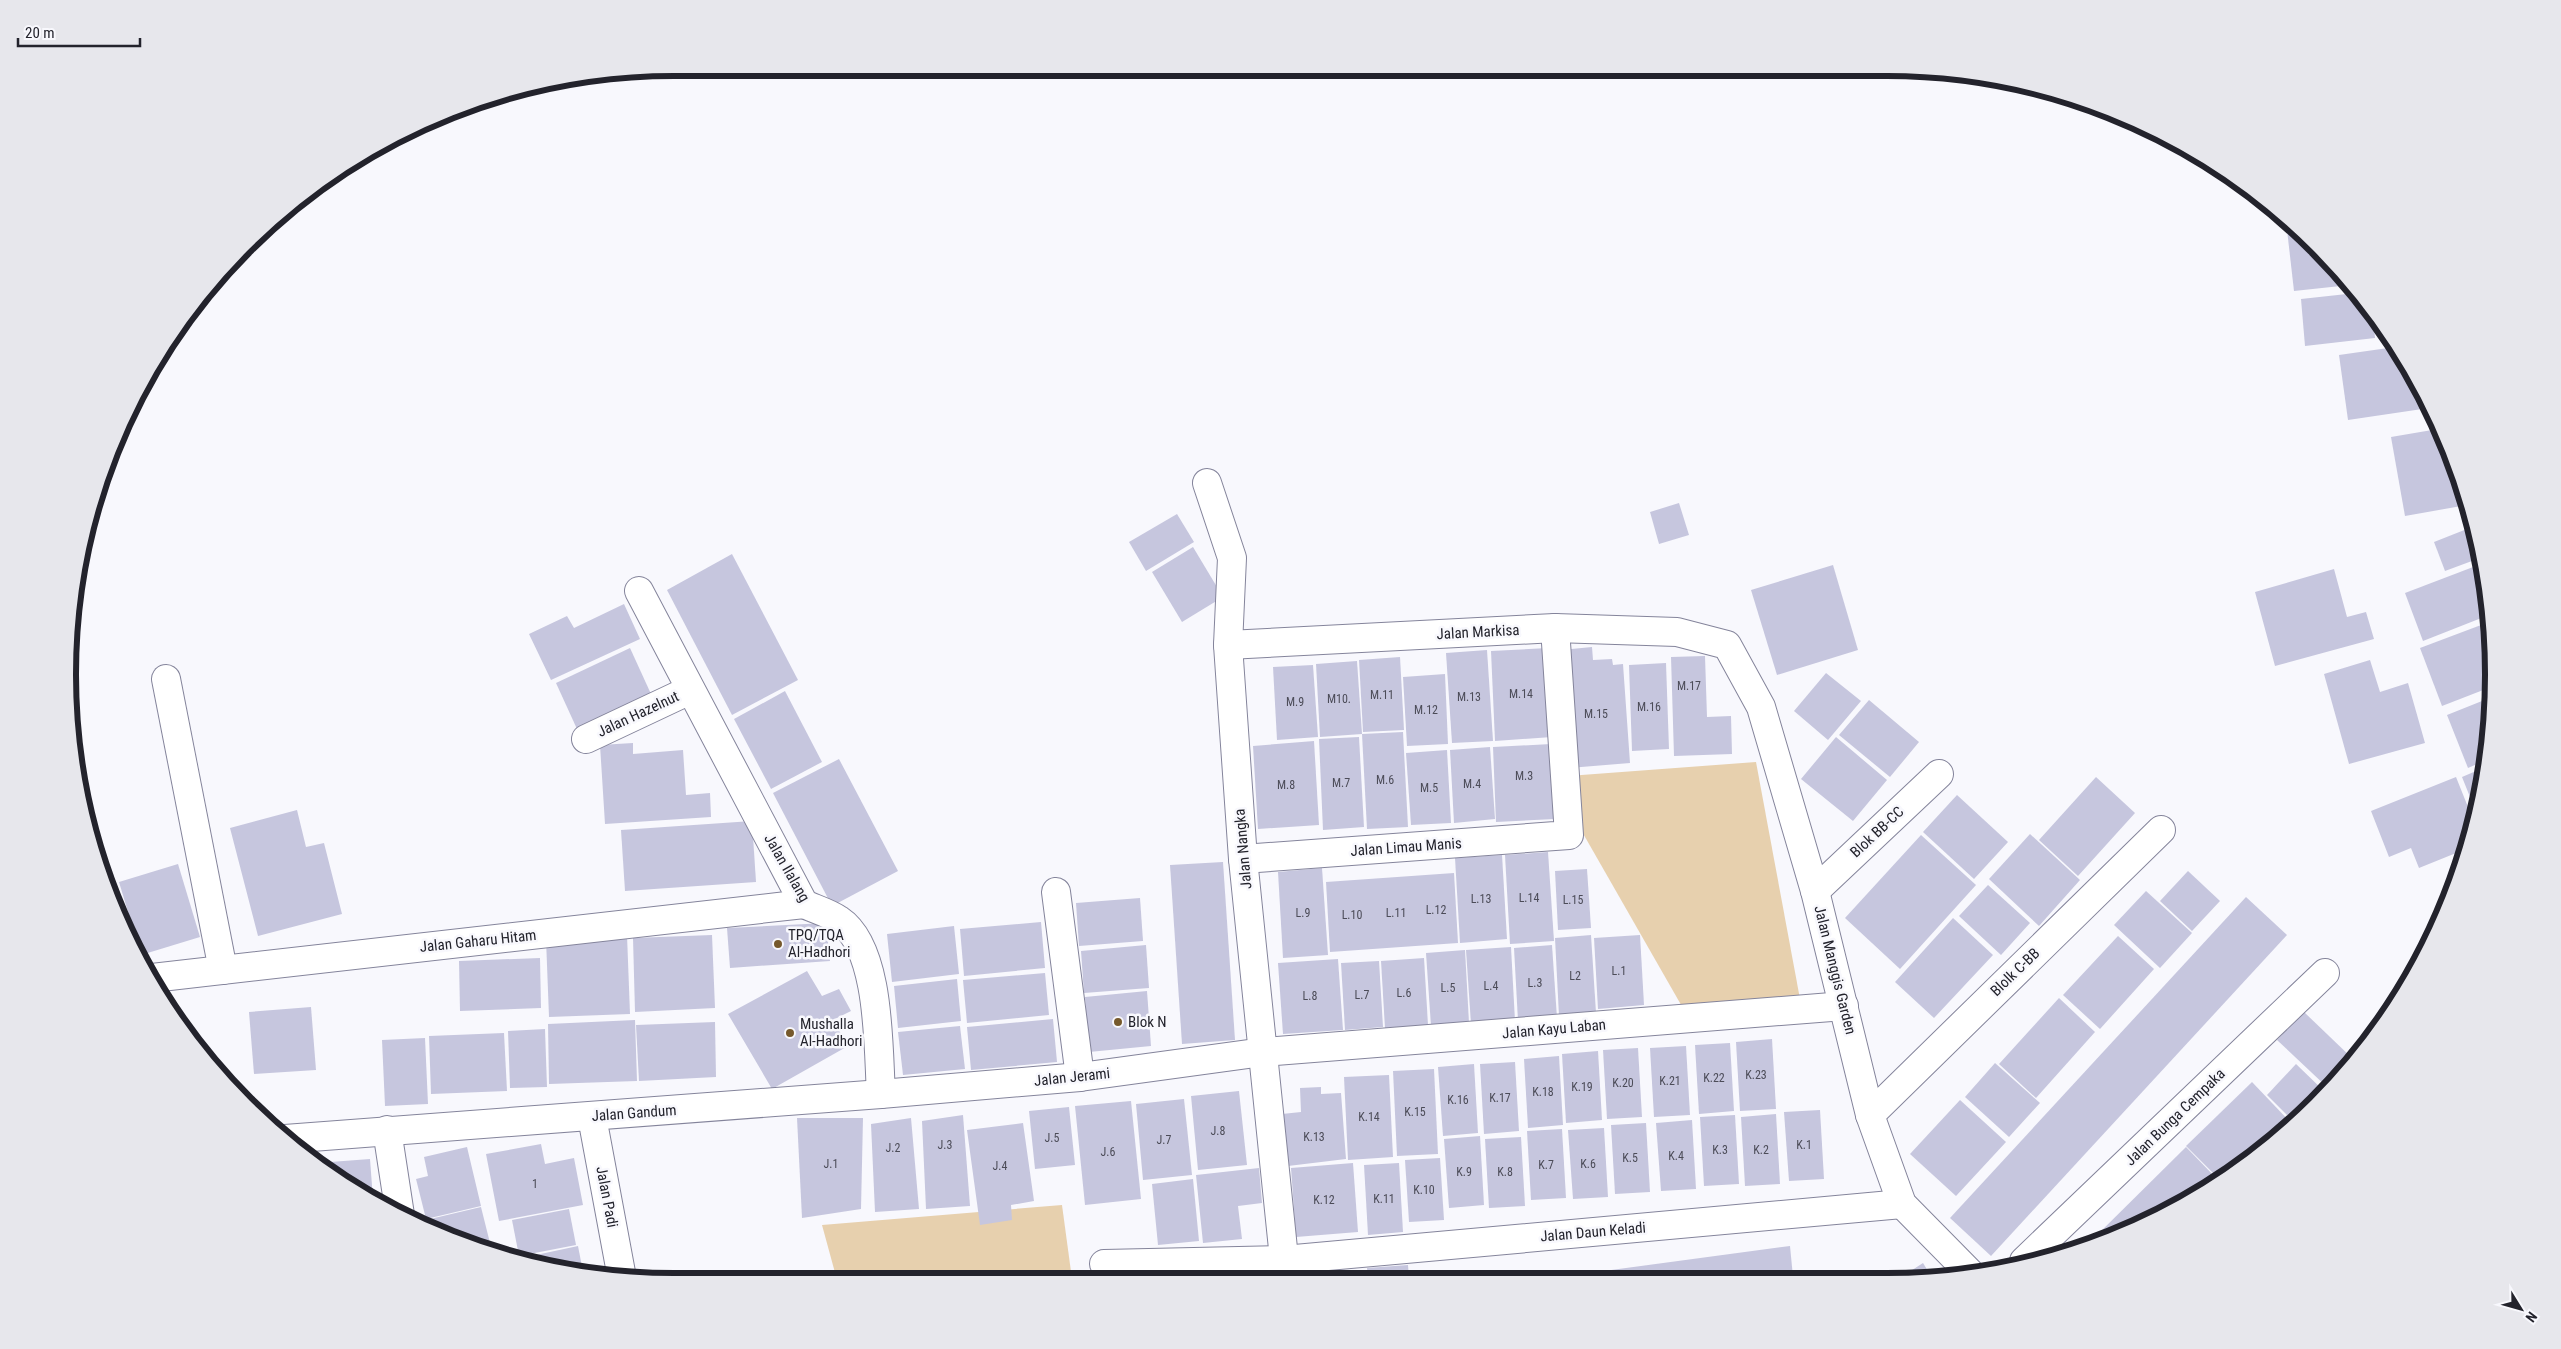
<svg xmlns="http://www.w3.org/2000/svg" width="2561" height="1349" font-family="'Roboto Condensed',sans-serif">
<rect width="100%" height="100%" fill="#f8f8fd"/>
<g fill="#e7d0ae">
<polygon points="1756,762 1800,999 1684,1010 1573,816 1568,776"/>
<polygon points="1062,1205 1072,1279 837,1280 822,1225"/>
</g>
<g fill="#c6c6de">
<polygon points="2286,221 2343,274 2350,285 2294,291"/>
<polygon points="2356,293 2373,316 2375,338 2305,346 2301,299"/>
<polygon points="2395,347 2412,371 2429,408 2348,420 2339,355"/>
<polygon points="2438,429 2461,480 2467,505 2405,516 2391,437"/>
<polygon points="1679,503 1689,535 1659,544 1650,512"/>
<polygon points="1177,514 1194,542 1146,571 1129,542"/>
<polygon points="2472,527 2480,558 2445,571 2434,542"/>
<polygon points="1193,547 1223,597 1182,622 1152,572"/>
<polygon points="732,554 798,680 732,715 667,590"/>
<polygon points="2481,564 2488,596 2489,615 2423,641 2405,593"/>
<polygon points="1833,565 1858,650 1777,675 1751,590"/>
<polygon points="2334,569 2347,617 2366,612 2374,639 2275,666 2255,592"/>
<polygon points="624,604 640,639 551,680 529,634 567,616 574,628"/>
<polygon points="2489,622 2491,687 2442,706 2420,648"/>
<polygon points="1592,647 1593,660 1612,659 1613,665 1623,664 1630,763 1569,768 1561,650"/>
<polygon points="630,648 651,694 577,729 556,683"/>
<polygon points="1548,648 1552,737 1495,741 1491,651"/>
<polygon points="1487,650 1493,741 1452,743 1446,653"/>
<polygon points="1705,656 1707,717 1731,716 1732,754 1674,756 1671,657"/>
<polygon points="1400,657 1404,730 1363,732 1359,660"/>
<polygon points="2370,660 2380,692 2408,683 2425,743 2349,764 2324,674"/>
<polygon points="1357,661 1362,734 1320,737 1316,664"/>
<polygon points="1666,663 1669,749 1632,751 1629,665"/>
<polygon points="1313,665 1318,737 1277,740 1273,667"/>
<polygon points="1826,673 1861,701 1828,740 1794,711"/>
<polygon points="1445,674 1448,744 1407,746 1403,677"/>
<polygon points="785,691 822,762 771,789 734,719"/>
<polygon points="2492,697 2492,714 2484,761 2468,768 2447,715"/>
<polygon points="1869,700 1919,742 1890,777 1839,735"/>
<polygon points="1403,732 1408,827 1367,829 1362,734"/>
<polygon points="1359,737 1364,827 1323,830 1319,739"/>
<polygon points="1836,737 1887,780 1853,821 1801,779"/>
<polygon points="1314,741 1319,825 1258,829 1253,746"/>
<polygon points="633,743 633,754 683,750 686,795 710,793 711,817 605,824 600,745"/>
<polygon points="1551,744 1555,819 1496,822 1493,747"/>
<polygon points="1490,747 1495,819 1454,823 1450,750"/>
<polygon points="1447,750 1451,823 1411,825 1406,753"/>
<polygon points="839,759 898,871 832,906 773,793"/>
<polygon points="2483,768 2476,812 2462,777"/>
<polygon points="2096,777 2135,813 2078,876 2039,840"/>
<polygon points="2456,777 2474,822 2466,849 2419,868 2411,848 2389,857 2371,811"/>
<polygon points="1957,795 2008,842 1974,879 1923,832"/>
<polygon points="297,810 306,847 324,843 342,914 258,936 230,828"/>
<polygon points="752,821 756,882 625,891 621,830"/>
<polygon points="2030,834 2080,880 2039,926 1989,879"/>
<polygon points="1921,835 1976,885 1900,969 1845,918"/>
<polygon points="1548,852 1554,941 1510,944 1505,855"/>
<polygon points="1502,855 1507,939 1460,943 1455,858"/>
<polygon points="1223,862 1235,1040 1182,1044 1170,865"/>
<polygon points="178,864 200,937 141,955 119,882"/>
<polygon points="1322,868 1328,955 1283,958 1278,872"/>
<polygon points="1587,869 1591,928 1558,930 1555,871"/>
<polygon points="2188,871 2220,901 2192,931 2160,901"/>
<polygon points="1454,873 1458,943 1330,952 1326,882"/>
<polygon points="1988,885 2030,923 2001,955 1959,916"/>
<polygon points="2146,891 2192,933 2160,968 2114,925"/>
<polygon points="2246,897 2287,935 1991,1256 1950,1218"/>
<polygon points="1140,898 1143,941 1079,946 1076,903"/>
<polygon points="1953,918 1993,955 1934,1018 1895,982"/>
<polygon points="1041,922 1045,968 964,976 960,929"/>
<polygon points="826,923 830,961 730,968 727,928"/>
<polygon points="954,926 959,974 892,982 887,934"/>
<polygon points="627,935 630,1014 549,1017 546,939"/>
<polygon points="712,935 715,1008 635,1012 633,938"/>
<polygon points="1591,935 1596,1013 1559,1016 1555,938"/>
<polygon points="1640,935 1644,1005 1598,1009 1594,938"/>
<polygon points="2118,936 2154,969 2100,1029 2063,995"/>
<polygon points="1146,945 1149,988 1084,993 1081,951"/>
<polygon points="1552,945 1557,1018 1518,1021 1514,948"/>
<polygon points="1511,947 1515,1021 1471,1024 1466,950"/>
<polygon points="1465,950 1469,1023 1431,1026 1426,953"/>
<polygon points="540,958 541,1008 460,1011 459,961"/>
<polygon points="1424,958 1428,1025 1385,1028 1381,961"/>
<polygon points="1338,959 1343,1030 1283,1034 1278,963"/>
<polygon points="1379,961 1383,1027 1345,1030 1341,963"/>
<polygon points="807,971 822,996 839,989 851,1011 833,1020 848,1046 772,1089 728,1014"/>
<polygon points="1045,973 1049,1015 967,1023 963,980"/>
<polygon points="957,979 961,1021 898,1028 894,986"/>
<polygon points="1147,991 1151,1046 1089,1052 1085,997"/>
<polygon points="2059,998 2095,1032 2036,1098 1999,1064"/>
<polygon points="311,1007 316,1070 254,1074 249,1012"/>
<polygon points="2304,1012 2353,1059 2343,1075 2328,1088 2277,1040"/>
<polygon points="1053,1019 1057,1062 971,1070 967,1027"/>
<polygon points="635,1020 637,1081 549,1084 548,1024"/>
<polygon points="715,1022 716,1077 639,1081 636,1025"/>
<polygon points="960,1026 965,1069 903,1075 898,1032"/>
<polygon points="545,1029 547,1087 510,1088 508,1031"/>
<polygon points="504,1033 507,1091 431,1094 429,1036"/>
<polygon points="425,1038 428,1104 385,1106 382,1040"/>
<polygon points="1772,1039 1776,1109 1740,1111 1736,1042"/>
<polygon points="1730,1043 1734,1111 1699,1114 1695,1045"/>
<polygon points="1686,1046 1690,1115 1654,1117 1650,1048"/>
<polygon points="1638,1048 1642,1117 1607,1119 1603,1050"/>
<polygon points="1598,1051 1602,1120 1566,1123 1562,1054"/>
<polygon points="1559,1056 1563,1125 1528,1128 1524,1059"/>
<polygon points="1515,1062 1519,1131 1484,1134 1480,1064"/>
<polygon points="1995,1063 2040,1103 2009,1137 1965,1097"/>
<polygon points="1474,1064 1478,1133 1443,1136 1438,1067"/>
<polygon points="2296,1064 2325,1092 2293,1121 2267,1095"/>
<polygon points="1434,1069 1438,1154 1397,1156 1393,1071"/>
<polygon points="1389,1075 1393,1157 1348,1160 1344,1077"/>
<polygon points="2252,1082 2291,1123 2256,1156 2218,1178 2186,1146"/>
<polygon points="1321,1087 1321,1094 1341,1093 1346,1159 1288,1166 1282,1114 1301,1112 1300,1088"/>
<polygon points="1239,1091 1247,1165 1198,1170 1191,1096"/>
<polygon points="1184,1099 1192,1175 1143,1180 1136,1104"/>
<polygon points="1960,1100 2006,1142 1956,1196 1910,1154"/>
<polygon points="1131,1101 1141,1199 1085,1205 1075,1106"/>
<polygon points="1069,1107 1075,1165 1035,1169 1029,1111"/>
<polygon points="1820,1110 1824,1179 1789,1181 1784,1112"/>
<polygon points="1776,1114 1780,1184 1745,1186 1741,1117"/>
<polygon points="963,1115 970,1206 926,1209 922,1121"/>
<polygon points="1735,1115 1739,1184 1704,1186 1700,1117"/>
<polygon points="797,1118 863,1118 861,1209 802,1218"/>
<polygon points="911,1118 919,1209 875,1212 871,1124"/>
<polygon points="1692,1120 1696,1189 1661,1191 1656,1123"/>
<polygon points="1023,1123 1034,1201 1011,1205 1012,1220 980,1225 967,1130"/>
<polygon points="1646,1123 1650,1192 1615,1194 1611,1125"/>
<polygon points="1604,1128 1608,1197 1573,1199 1568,1130"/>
<polygon points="1562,1129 1566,1198 1531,1200 1527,1131"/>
<polygon points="1480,1136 1484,1205 1449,1208 1444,1139"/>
<polygon points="1521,1137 1525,1206 1489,1208 1485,1139"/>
<polygon points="541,1144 545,1164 574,1158 583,1205 499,1221 486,1154"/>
<polygon points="467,1147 481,1206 426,1219 416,1179 428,1176 424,1157"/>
<polygon points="2186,1147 2217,1179 2119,1235 2088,1244"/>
<polygon points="1440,1158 1444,1220 1409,1222 1405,1160"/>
<polygon points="370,1159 373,1199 317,1163"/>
<polygon points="1353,1163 1358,1232 1296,1237 1291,1168"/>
<polygon points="1399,1163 1403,1232 1368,1235 1364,1165"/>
<polygon points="1259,1168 1262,1203 1238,1206 1242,1239 1203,1243 1196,1175"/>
<polygon points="1193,1179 1199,1241 1158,1245 1152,1184"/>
<polygon points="481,1207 492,1251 428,1227 426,1220"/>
<polygon points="569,1209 576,1245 519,1256 512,1220"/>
<polygon points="578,1246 583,1272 522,1262 522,1258"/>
<polygon points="1790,1246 1793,1277 1574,1277 1574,1275"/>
<polygon points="506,1248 509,1257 493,1252"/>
<polygon points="1923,1263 1931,1276 1903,1276"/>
<polygon points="1408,1265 1409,1278 1368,1278 1367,1268"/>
</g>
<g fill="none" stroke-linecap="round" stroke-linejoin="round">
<defs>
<g id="minor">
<polyline points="1207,483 1232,558 1228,645 1243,859 1286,1278"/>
<path d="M639,591l165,313c11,5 25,9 35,16 42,28 39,128 42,174"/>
<polyline points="1228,645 1555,628 1677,632 1727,645 1761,707 1815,891 1870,1115 1902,1204 1972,1275"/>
<polyline points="166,679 223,970"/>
<polyline points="586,739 690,690"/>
<polyline points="1243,859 1569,835 1555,628"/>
<polyline points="1815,891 1939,774"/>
<polyline points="1056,892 1080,1077"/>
<polyline points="152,978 804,904"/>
<polyline points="1870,1115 2161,830"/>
<polyline points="592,1117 622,1278"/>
<polyline points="387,1130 400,1215"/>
<polyline points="285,1139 881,1094 1080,1077 1263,1052 1844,1006"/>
<polyline points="2024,1261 2325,973"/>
<polyline points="1104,1264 1284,1260 1902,1204"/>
</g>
</defs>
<use href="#minor" stroke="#84849b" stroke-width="30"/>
<use href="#minor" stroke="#fff" stroke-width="28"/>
</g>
<g fill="#76592c" stroke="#f8f8fd" stroke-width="2">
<circle cx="778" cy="944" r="5"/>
<circle cx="1118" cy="1022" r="5"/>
<circle cx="790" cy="1033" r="5"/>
</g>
<g text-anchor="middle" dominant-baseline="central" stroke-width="5" stroke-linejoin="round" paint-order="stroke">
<g font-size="12" fill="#4c4c58">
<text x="1689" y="686">M.17</text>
<text x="1521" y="694">M.14</text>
<text x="1382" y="695">M.11</text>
<text x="1469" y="697">M.13</text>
<text x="1339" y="699">M10.</text>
<text x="1295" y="702">M.9</text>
<text x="1649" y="707">M.16</text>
<text x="1426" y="710">M.12</text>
<text x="1596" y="714">M.15</text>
<text x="1524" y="776">M.3</text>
<text x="1385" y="780">M.6</text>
<text x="1341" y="783">M.7</text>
<text x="1472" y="784">M.4</text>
<text x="1286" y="785">M.8</text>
<text x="1429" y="788">M.5</text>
<text x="1529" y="898">L.14</text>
<text x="1481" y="899">L.13</text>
<text x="1573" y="900">L.15</text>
<text x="1436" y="910">L.12</text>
<text x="1303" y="913">L.9</text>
<text x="1396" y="913">L.11</text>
<text x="1352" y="915">L.10</text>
<text x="1619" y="971">L.1</text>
<text x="1575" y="976">L2</text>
<text x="1535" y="983">L.3</text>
<text x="1491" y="986">L.4</text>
<text x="1448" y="988">L.5</text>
<text x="1404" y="993">L.6</text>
<text x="1362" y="995">L.7</text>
<text x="1310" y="996">L.8</text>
<text x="1756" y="1075">K.23</text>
<text x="1714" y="1078">K.22</text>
<text x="1670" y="1081">K.21</text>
<text x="1623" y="1083">K.20</text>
<text x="1582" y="1087">K.19</text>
<text x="1543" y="1092">K.18</text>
<text x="1500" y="1098">K.17</text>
<text x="1458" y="1100">K.16</text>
<text x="1415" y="1112">K.15</text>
<text x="1369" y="1117">K.14</text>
<text x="1218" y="1131">J.8</text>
<text x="1314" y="1137">K.13</text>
<text x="1052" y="1138">J.5</text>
<text x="1164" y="1140">J.7</text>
<text x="945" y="1145">J.3</text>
<text x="1804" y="1145">K.1</text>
<text x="893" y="1148">J.2</text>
<text x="1720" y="1150">K.3</text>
<text x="1761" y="1150">K.2</text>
<text x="1108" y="1152">J.6</text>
<text x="1676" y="1156">K.4</text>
<text x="1630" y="1158">K.5</text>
<text x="831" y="1164">J.1</text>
<text x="1588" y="1164">K.6</text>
<text x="1546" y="1165">K.7</text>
<text x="1000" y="1166">J.4</text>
<text x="1464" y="1172">K.9</text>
<text x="1505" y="1172">K.8</text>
<text x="535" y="1184">1</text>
<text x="1424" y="1190">K.10</text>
<text x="1384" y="1199">K.11</text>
<text x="1324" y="1200">K.12</text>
</g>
<g font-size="15" fill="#23232c" stroke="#f8f8fd">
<text transform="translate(1478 632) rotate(-3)">Jalan Markisa</text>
<text transform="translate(638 714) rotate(-25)">Jalan Hazelnut</text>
<text transform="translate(1877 832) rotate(-43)">Blok BB-CC</text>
<text transform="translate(1406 847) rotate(-4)">Jalan Limau Manis</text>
<text transform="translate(1243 849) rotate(-95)">Jalan Nangka</text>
<text transform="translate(787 868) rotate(60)">Jalan Ilalang</text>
<text transform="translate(478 941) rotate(-6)">Jalan Gaharu Hitam</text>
<text transform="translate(1835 970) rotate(76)">Jalan Manggis Garden</text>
<text transform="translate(2015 972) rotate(-44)">Blolk C-BB</text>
<text transform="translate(1554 1029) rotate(-5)">Jalan Kayu Laban</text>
<text transform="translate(1072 1077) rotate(-6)">Jalan Jerami</text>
<text transform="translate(634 1113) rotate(-4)">Jalan Gandum</text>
<text transform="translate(2175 1117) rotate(-44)">Jalan Bunga Cempaka</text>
<text transform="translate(607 1197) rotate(79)">Jalan Padi</text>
<text transform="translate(1593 1232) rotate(-5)">Jalan Daun Keladi</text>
</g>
<g font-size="15" fill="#23232c" stroke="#f8f8fd" text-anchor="start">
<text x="788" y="935">TPQ/TQA<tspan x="788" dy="17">Al-Hadhori</tspan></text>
<text x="1128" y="1022">Blok N</text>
<text x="800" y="1024">Mushalla<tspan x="800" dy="17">Al-Hadhori</tspan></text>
</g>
</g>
<path d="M0 0H2561V1349H0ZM674 76H1887A598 598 0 0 1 2485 674V675A598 598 0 0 1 1887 1273H674A598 598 0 0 1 76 675V674A598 598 0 0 1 674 76Z" fill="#e7e7ec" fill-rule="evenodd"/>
<path fill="none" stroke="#23232c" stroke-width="6" d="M674 76H1887A598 598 0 0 1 2485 674V675A598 598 0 0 1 1887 1273H674A598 598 0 0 1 76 675V674A598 598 0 0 1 674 76Z"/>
<g transform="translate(2521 1309) rotate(127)" stroke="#f8f8fd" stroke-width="4" paint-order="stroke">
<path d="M0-4L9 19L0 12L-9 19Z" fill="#23232c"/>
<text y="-8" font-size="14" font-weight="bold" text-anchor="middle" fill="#23232c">N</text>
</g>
<path d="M18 38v8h122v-8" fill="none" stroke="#23232c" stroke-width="2.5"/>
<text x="25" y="38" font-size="15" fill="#23232c" stroke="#f8f8fd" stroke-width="4" paint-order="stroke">20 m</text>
</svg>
